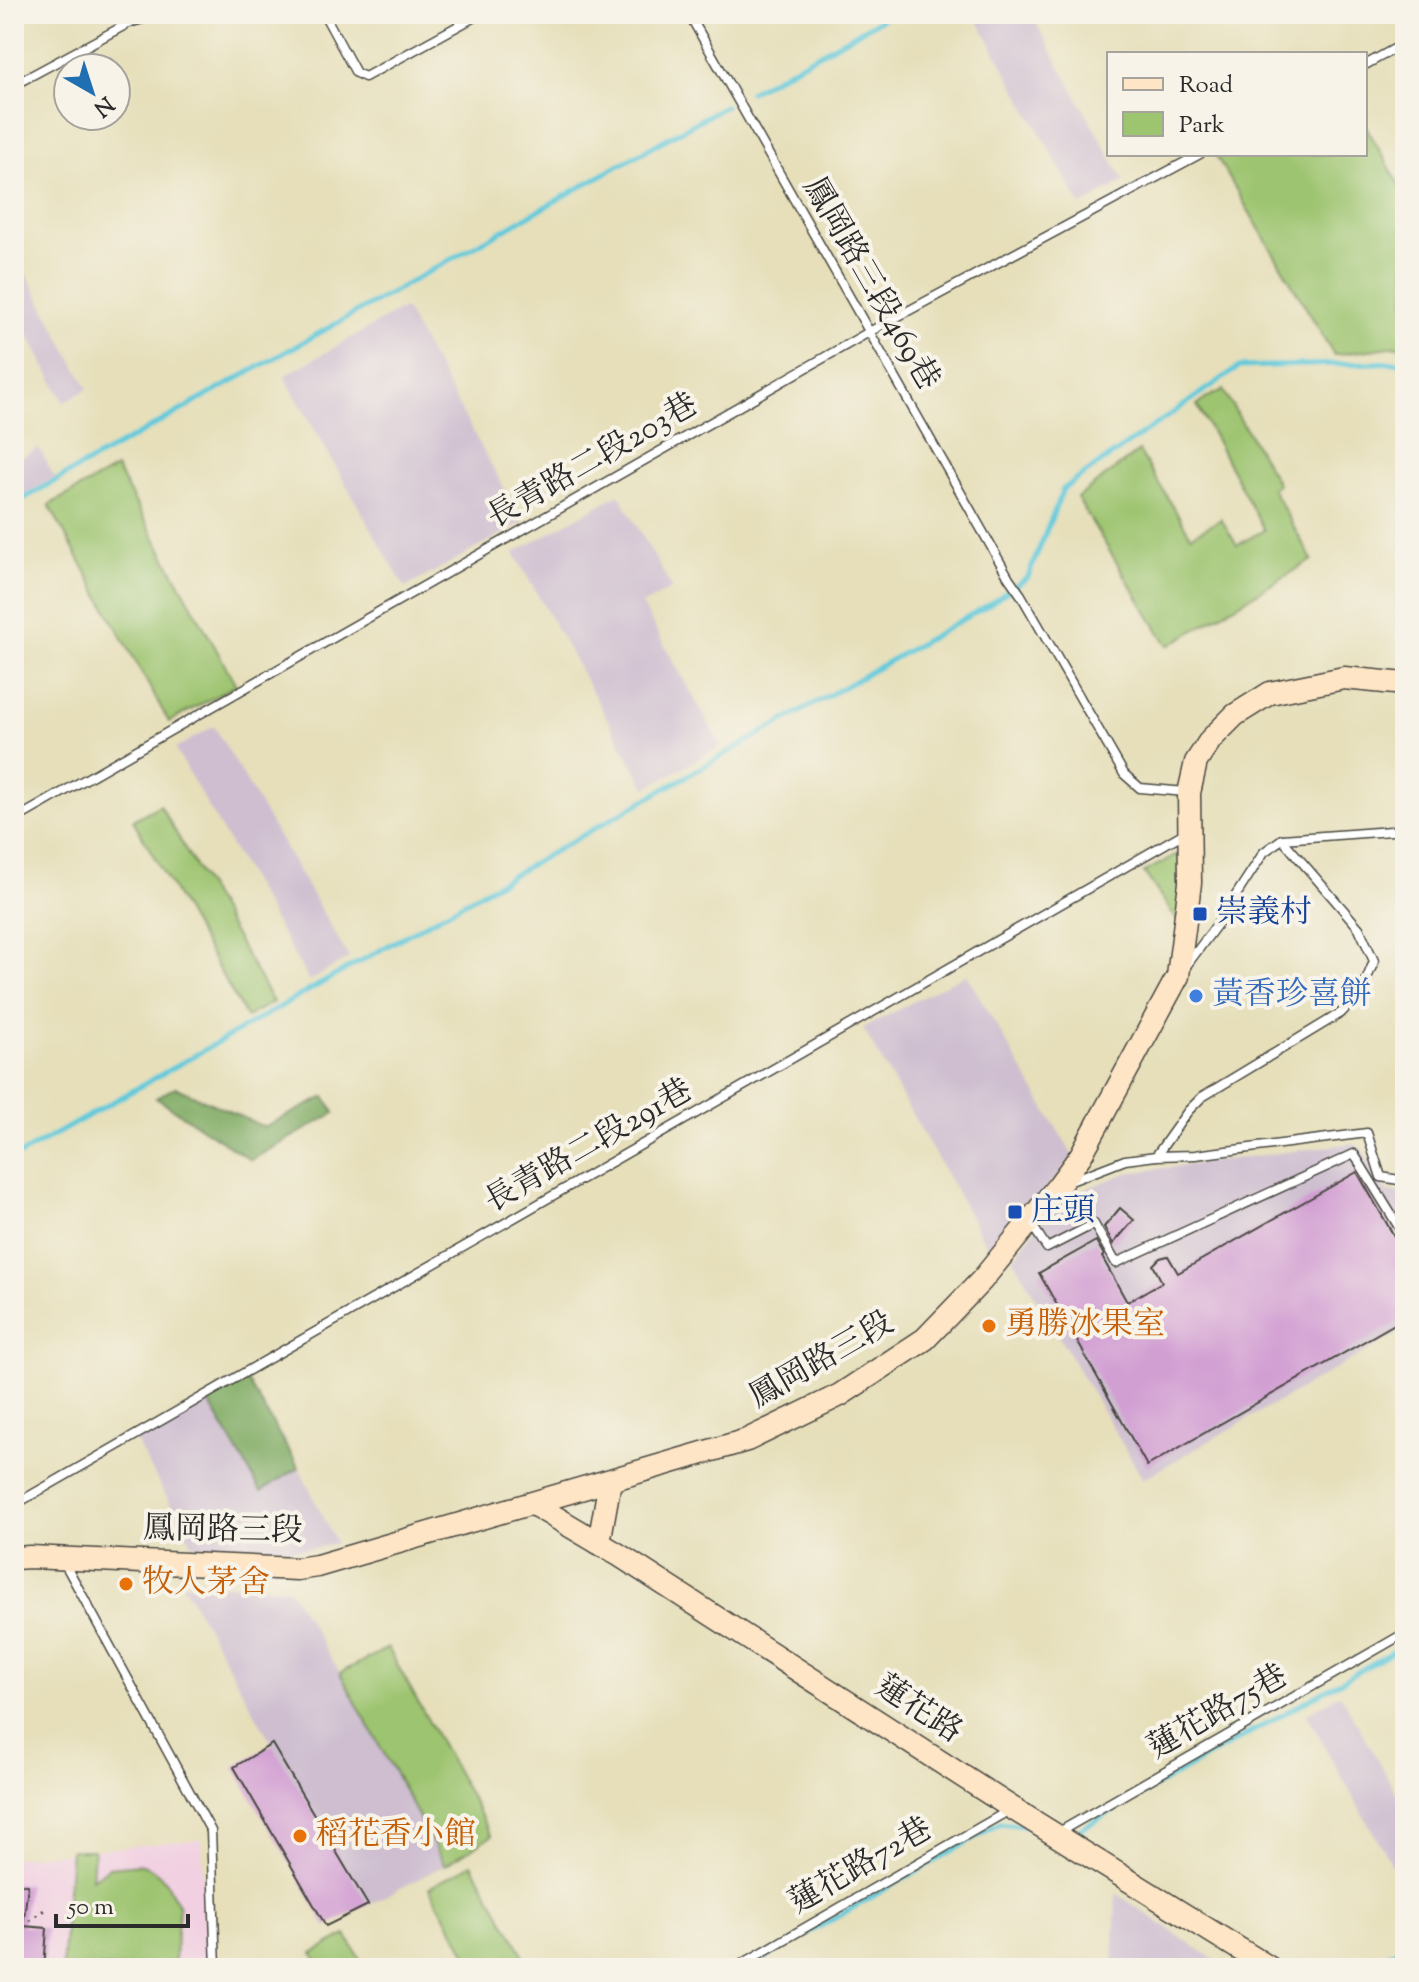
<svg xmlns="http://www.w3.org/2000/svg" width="1419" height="1982" font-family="'Sorts Mill Goudy','Noto Serif TC',serif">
<rect width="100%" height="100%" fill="#f7f3e8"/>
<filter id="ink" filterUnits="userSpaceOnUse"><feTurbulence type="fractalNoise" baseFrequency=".0125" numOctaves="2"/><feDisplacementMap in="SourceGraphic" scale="16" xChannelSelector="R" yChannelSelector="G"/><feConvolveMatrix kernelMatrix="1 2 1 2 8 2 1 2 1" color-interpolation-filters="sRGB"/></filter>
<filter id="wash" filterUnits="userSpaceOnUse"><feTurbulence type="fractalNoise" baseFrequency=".006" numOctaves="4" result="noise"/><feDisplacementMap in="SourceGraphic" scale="32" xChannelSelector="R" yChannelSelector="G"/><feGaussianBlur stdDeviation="1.8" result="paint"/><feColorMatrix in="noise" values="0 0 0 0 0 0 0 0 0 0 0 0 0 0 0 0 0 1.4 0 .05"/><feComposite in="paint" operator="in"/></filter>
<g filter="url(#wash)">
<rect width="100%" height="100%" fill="#e6dfba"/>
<polygon fill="#f1d0e2" points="202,1839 206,1968 14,1968 14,1858"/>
<g fill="#cebed0">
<polygon points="974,14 1031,14 1124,181 1081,206"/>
<polygon points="14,251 88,389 64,402 14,308"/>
<polygon points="404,308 523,522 405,588 284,376"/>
<polygon points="39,448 55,478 14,500 14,461"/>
<polygon points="619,494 672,588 642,605 721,746 646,788 514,553"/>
<polygon points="214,726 349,958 309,981 175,749"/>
<polygon points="966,974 1073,1156 993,1257 863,1028"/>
<polygon points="1354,1143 1365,1153 1387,1192 1405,1193 1405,1329 1143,1479 1013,1259 1058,1199 1127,1173"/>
<polygon points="207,1399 261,1490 299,1468 336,1543 317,1548 254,1552 193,1545 135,1440"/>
<polygon points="182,1583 289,1588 340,1673 445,1865 368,1905 272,1744"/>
<polygon points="1340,1694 1405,1808 1405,1888 1306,1714"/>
<polygon points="1116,1893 1226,1968 1113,1968"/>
</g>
<g fill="#9dc46f" stroke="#64784d" stroke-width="2">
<polygon points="1365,125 1405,194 1405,345 1334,355 1215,154 1365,154"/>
<polygon points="1223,390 1278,484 1272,488 1312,560 1168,646 1077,498 1139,451 1191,536 1221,519 1237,545 1264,530 1197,405 1210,396"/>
<polygon points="116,468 236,685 169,722 49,505"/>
<polygon points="160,805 273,1002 246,1017 133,820"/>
<polygon points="1182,852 1179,923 1144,872"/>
<polygon points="388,1648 492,1836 445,1865 340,1673"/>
<polygon points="71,1850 94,1850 92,1879 109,1867 140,1864 152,1869 166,1881 179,1907 174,1968 62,1968"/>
<polygon points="472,1864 528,1963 519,1968 475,1968 429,1888"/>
<polygon points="346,1935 365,1968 322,1968 313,1953"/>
</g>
<g fill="#7eaa62" stroke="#546a46" stroke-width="2">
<polygon points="175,1087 264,1127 325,1097 335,1113 251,1160 156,1098"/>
<polygon points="245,1377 299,1468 261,1491 207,1399"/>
</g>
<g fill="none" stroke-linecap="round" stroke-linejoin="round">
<g stroke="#5fc9db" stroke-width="5">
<polyline points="750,92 891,14"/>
<polyline points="14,504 725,106"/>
<polyline points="14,1158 988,605 1028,577 1063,489 1239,367 1405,362"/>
<polyline points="1075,1832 1405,1645"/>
<polyline points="748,1968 1000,1823 1024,1826"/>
<polyline points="1364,1968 1405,1945"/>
</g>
</g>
<g id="blocks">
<g fill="#d29fd3">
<polygon points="1357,1172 1405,1255 1405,1318 1147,1466 1039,1273 1096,1241 1104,1255 1102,1257 1127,1302 1162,1282 1153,1265 1160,1258 1168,1256 1178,1273"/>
<polygon points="1120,1208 1134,1220 1113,1244 1104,1227"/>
<polygon points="272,1744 368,1905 326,1926 234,1767"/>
<polygon points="14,1883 28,1885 23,1926 47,1928 44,1968 14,1968"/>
</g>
</g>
</g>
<g filter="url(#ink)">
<use href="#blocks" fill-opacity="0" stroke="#474640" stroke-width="2"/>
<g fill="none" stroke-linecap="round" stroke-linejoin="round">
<defs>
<g id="lane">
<polyline points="324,14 356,73 365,77 480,14"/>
<polyline points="689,14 1009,578 1021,595 1124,774 1140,788 1186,792"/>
<polyline points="1365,65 1405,43"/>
<polyline points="14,85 129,23 160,14"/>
<polyline points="14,820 869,332 1200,154"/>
<polyline points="1186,966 1218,923 1264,852 1282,839 1405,830"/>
<polyline points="1156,1156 1188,1111 1202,1097 1341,1013 1362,991 1374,961 1359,928 1282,839"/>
<polyline points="1068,1182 1125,1160 1156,1156 1195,1155 1367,1133 1381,1177 1405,1181"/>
<polyline points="1030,1222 1047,1248 1094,1224 1116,1263 1354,1154 1405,1237"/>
<polyline points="14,1505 1186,832"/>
<polyline points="64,1562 211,1831 216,1968"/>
<polyline points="1059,1832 1405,1633"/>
<polyline points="735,1968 1008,1811"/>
</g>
<g id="secondary">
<polyline points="533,1504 619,1555 1012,1808 1270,1968"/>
<polyline points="599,1543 610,1481"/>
<polyline points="14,1558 30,1557 297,1569 317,1566 747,1440 840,1395 925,1339 982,1280 1059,1185 1081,1155 1178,976 1190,883 1189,793 1196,762 1211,739 1235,715 1270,693 1344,678 1405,684"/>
</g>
</defs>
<use href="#lane" stroke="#474640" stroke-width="11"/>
<use href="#secondary" stroke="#474640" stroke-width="25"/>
<polyline stroke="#474640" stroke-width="3" stroke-dasharray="2 6" stroke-linecap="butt" points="23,1926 44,1910"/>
<use href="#lane" stroke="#fff" stroke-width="8"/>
<use href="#secondary" stroke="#fde5c5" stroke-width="22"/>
</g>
</g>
<g fill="#1a4fb4" stroke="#f7f3e8" stroke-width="3">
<rect x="1192" y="906" width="16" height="16" rx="4"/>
<rect x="1007" y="1204" width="16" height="16" rx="4"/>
</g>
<circle fill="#3f7fe0" stroke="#f7f3e8" stroke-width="3" cx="1196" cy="996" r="8"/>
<g fill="#e8710a" stroke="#f7f3e8" stroke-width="3">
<circle cx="989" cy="1326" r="8"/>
<circle cx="126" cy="1584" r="8"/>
<circle cx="300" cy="1836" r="8"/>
</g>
<g text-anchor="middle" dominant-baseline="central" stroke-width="8" stroke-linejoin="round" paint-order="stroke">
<g font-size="32" fill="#2b2b2b" stroke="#f7f3e8">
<text transform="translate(870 284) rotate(60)">鳳岡路三段469巷</text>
<text transform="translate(593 462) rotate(-30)">長青路二段203巷</text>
<text transform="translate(589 1147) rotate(-30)">長青路二段291巷</text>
<text transform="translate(822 1361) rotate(-30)">鳳岡路三段</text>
<text transform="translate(223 1531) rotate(1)">鳳岡路三段</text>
<text transform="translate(918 1710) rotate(33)">蓮花路</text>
<text transform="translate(1218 1713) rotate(-30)">蓮花路75巷</text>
<text transform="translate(861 1867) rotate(-30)">蓮花路72巷</text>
</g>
<g font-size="32" fill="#164399" stroke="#f7f3e8" text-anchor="start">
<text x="1216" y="914">崇義村</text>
<text x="1031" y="1212">庄頭</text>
</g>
<g font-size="32" fill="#366cbe" stroke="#f7f3e8" text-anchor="start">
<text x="1212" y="996">黃香珍喜餅</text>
</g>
<g font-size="32" fill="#c56008" stroke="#f7f3e8" text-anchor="start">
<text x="1005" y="1326">勇勝冰果室</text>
<text x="142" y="1584">牧人茅舍</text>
<text x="316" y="1836">稻花香小館</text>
</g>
</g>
<rect width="1419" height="1982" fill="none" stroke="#f7f3e8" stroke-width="48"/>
<rect x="1107" y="52" width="260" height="104" fill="#f7f3e8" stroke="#a5a39c" stroke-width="2"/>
<rect x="1123" y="78" width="40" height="12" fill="#fde5c5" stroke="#a5a39c" stroke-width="2"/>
<text x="1179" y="92" font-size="24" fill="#2b2b2b">Road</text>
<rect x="1123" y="112" width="40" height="24" fill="#9dc46f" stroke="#a5a39c" stroke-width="2"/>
<text x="1179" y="132" font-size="24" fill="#2b2b2b">Park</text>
<g transform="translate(92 92) rotate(141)"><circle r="38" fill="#f7f3e8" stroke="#a5a39c" stroke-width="2"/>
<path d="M0-6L14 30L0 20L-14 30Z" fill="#1f6fb2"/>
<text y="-12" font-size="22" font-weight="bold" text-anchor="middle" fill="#2b2b2b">N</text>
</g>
<path d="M56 1914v12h132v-12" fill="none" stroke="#2b2b2b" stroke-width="4"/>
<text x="68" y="1914" font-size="24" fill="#2b2b2b" stroke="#f7f3e8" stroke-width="6" paint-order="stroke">50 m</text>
</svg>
